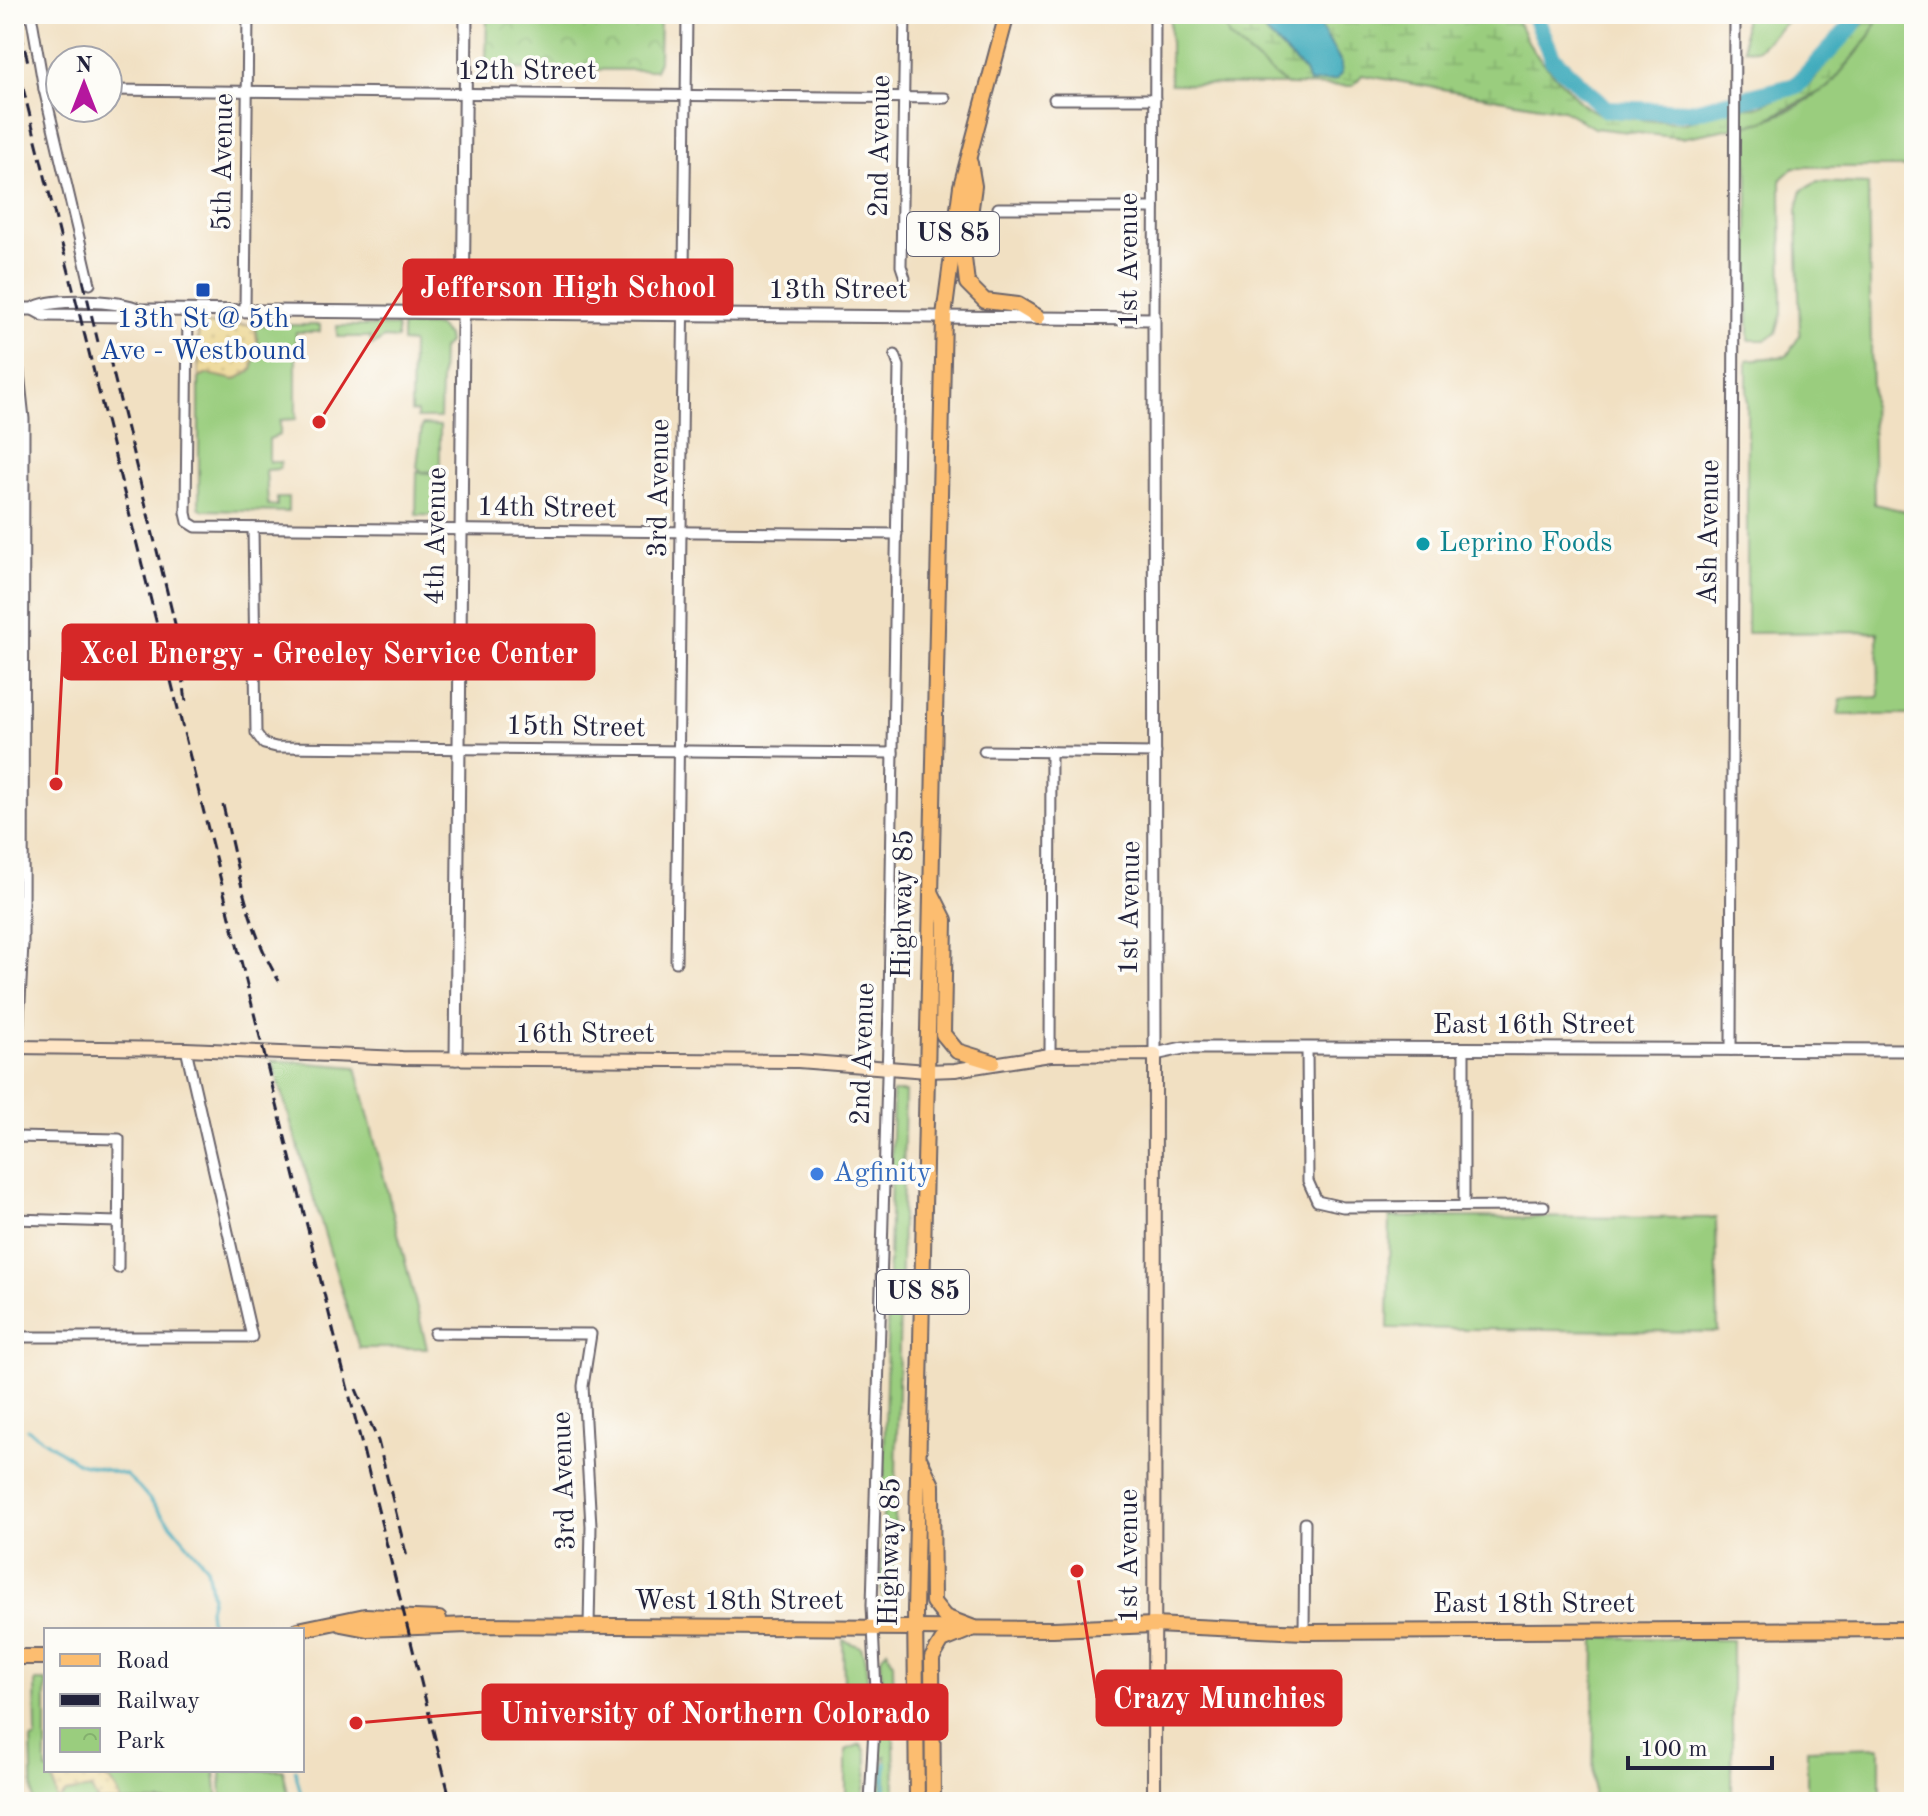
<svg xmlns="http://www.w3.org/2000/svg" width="1928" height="1816" font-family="'Old Standard TT',serif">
<defs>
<pattern id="wetland-marsh" width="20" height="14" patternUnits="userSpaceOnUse" patternTransform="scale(2)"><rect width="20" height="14" fill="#9acd7e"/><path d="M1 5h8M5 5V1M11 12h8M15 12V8" fill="none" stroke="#84b06e"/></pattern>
<pattern id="sand-dots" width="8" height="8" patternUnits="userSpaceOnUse" patternTransform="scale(2)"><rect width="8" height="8" fill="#eeda9e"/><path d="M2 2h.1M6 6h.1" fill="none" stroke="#ccbb89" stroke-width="1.8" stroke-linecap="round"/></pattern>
<pattern id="park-crowns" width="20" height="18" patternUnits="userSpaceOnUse" patternTransform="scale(2)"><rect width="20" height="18" fill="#9acd7e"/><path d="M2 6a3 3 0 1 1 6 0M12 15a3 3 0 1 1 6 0" fill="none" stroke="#84b06e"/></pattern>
</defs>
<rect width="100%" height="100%" fill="#fdfcf7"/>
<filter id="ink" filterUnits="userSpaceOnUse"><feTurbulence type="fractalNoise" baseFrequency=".0125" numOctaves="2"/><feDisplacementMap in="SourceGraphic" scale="16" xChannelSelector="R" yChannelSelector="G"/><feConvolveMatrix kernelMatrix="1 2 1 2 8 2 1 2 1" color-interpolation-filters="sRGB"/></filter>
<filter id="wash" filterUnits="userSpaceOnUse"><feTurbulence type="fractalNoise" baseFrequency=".006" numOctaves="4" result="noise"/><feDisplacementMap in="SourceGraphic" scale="32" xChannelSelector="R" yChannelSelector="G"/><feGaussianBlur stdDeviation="1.8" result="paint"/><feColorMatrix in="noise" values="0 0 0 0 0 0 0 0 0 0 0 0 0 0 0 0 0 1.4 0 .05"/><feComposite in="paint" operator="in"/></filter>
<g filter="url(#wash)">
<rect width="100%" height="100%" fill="#f1e0c2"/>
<g fill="#9acd7e" stroke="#5e785c" stroke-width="2">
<polygon points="1170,14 1221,14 1229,37 1286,85 1170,84"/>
<polygon points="1744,14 1795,14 1757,50 1744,49"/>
<path d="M1881,14h33v153h-120l-13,12 1,134 -6,20 -11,7h-16l-2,-216c60,-10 108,-57 134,-110z"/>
<polygon points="1817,182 1868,184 1874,504 1914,513 1914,715 1838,715 1841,699 1879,697 1878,632 1747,633 1747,360 1787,356 1800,335 1797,210 1802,190"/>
<polygon points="255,325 320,325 320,332 296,332 296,419 280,420 280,435 269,439 269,462 281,462 279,469 266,470 268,505 277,506 277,498 288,498 288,512 203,510 199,507 199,378 256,331"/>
<polygon points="337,326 397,326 397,339 384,338 372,346 370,337 337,337"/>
<polygon points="438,326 447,336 448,343 442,349 440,418 417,418 417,412 411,412 412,343 402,342 402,326"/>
<polygon points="422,425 440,426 440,471 422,472 417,467"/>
<polygon points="417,472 440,474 440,504 446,501 443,516 416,515"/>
<polygon points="272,1060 356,1067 427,1348 359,1348"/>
<polygon points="893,1092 905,1092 893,1602 888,1604 883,1602 881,1591"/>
<polygon points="1390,1217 1716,1218 1718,1332 1388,1328"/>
<polygon points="1595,1637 1732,1640 1732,1802 1593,1802"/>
<path d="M843,1640l18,7c9,22 8,58 3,81l-19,3z"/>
<polygon points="887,1650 893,1662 895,1802 886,1802 886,1756 883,1757 882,1802 877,1802 883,1703 881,1658"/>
<polygon points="35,1681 46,1681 46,1770 215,1770 218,1802 33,1802 31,1740 36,1738"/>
<path d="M861,1744c12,13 3,41 1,58h-16v-52z"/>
<polygon points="1880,1747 1880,1802 1807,1802 1807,1749"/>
<polygon points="221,1770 283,1770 290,1802 222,1802"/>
</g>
<polygon fill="url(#wetland-marsh)" stroke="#5e785c" stroke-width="2" points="1222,14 1248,14 1305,72 1341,62 1313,14 1514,14 1533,51 1583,105 1603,116 1686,123 1721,109 1760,106 1809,85 1871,14 1881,14 1870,36 1829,87 1762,122 1682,138 1594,128 1563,110 1362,75 1353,86 1286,85 1229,37"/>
<g fill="url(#sand-dots)" stroke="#887e6c" stroke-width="2">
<polygon points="206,324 255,325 258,346 252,370 235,380 208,374 199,378 198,332"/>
<path d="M69,1770c25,0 45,4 52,32h-23l-7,-13 -25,4 -9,9 -4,-23z"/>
</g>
<polygon fill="url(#park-crowns)" stroke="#5e785c" stroke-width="2" points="487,14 660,14 659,61 655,70 496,69 486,62"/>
<polygon fill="#3daabc" stroke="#30667c" stroke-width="2" points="1248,14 1313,14 1341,62 1342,73 1336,80 1309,83 1305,72"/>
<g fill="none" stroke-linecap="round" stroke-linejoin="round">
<g stroke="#3daabc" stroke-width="3">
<polyline points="27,1429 78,1463 126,1475 139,1487 207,1567 212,1597 209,1609 211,1630"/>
<polyline points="295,1770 303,1802"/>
<polyline points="884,1802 886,1763"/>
</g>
<polyline stroke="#3daabc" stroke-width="18" points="1534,14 1553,59 1606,109 1690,112 1796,86 1850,28 1858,14"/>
</g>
</g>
<g filter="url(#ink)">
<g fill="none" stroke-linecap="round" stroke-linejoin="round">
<defs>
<g id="minor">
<polyline points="31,14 44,89 90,284"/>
<polyline points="905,14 901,266 905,278"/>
<polyline points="44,89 60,89"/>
<polyline points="108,90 945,98"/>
<polyline points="1054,99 1155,99"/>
<polyline points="998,208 1154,208"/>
<polyline points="188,311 186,513 188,522 196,527 897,534"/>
<polyline points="245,311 248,14"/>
<polyline points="1154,319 1155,14"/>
<polyline points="14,326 24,419 23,944 14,1114"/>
<polyline points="253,528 256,733 264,744 276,747 893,753"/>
<polyline points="984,751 1156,753"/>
<polyline points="676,962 687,14"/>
<polyline points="1307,1048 1308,1181 1317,1201 1343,1207 1544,1206"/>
<polyline points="1731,1050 1735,14"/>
<polyline points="1050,1055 1051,752"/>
<polyline points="14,1137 119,1139 118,1268"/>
<polyline points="1464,1206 1464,1051"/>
<polyline points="14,1219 118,1222"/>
<polyline points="434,1333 591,1334 583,1386 591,1526 589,1626"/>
<polyline points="14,1337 252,1337 186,1049"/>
<polyline points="1304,1632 1305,1523"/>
<polyline points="870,1802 876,1691 872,1605 889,1006 899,366 895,355"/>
</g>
<g id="tertiary">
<polyline points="14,309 33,309 44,315 131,316 139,310 152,310 1154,319 1155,1054 1183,1048 1307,1048 1914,1050"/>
<path d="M33,309c16,-12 89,-9 106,1"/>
<polyline points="456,1059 466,14"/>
</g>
<polyline id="secondary" points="14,1047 186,1049 402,1058 798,1061 927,1071 955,1070 1050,1055 1155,1054 1154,1802"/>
<g id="primary">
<polyline points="341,1624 367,1629 468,1625 1053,1629 1154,1625 1304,1632 1914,1629"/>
<polyline points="298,1630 365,1616 439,1619"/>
<polyline points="14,1657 46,1657"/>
</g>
<g id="trunk">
<polyline points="970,163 974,186 964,258 967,283 985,301 1018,305 1038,317"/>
<polyline points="932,894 945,920 943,1034 957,1051 993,1062"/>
<polyline points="920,1460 932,1485 933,1602 945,1617 974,1628"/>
<polyline points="917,1802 915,1610 944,316 961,186 1007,14"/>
<polyline points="933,1802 932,1658 942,1641 974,1628"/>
</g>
</defs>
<use href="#minor" stroke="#6a646a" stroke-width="13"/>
<use href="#tertiary" stroke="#6a646a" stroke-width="15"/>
<use href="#secondary" stroke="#6a646a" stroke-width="16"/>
<use href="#primary" stroke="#6a646a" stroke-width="18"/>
<use href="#trunk" stroke="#6a646a" stroke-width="18"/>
<use href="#minor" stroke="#fff" stroke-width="9"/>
<use href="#tertiary" stroke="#fff" stroke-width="11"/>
<use href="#secondary" stroke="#fee5c5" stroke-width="12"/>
<use href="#primary" stroke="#fcbd6f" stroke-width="14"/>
<use href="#trunk" stroke="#fcbd6f" stroke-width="14"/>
<g stroke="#22223b" stroke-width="3" stroke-dasharray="12 6" stroke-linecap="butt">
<polyline points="16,14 29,66"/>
<polyline points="14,52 451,1802"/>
<polyline points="14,262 18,280"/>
<polyline points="83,280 98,342"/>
<polyline points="109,356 179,640 186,703"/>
<path d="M223,805c14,60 24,123 56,176"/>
<polyline points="356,1389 378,1441 407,1557"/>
</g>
</g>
</g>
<rect fill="#1a4fb4" stroke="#fdfcf7" stroke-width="3" x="195" y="282" width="16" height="16" rx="4"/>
<circle fill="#0f9aa8" stroke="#fdfcf7" stroke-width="3" cx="1423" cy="544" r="8"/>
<circle fill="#3f7fe0" stroke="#fdfcf7" stroke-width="3" cx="817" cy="1174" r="8"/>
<g text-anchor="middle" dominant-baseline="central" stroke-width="7" stroke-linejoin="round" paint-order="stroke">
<g fill="#fdfcf7" stroke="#646373" stroke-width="2">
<rect x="907" y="212" width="92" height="44" rx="6"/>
<rect x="877" y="1270" width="92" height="44" rx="6"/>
</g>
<g font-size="26" font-weight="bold" fill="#22223b">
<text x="953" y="234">US 85</text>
<text x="923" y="1292">US 85</text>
</g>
<g font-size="28" fill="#22223b" stroke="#fdfcf7">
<text x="527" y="72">12th Street</text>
<text transform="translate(881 146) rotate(-89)">2nd Avenue</text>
<text transform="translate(224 162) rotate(-89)">5th Avenue</text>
<text transform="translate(1130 260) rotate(-90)">1st Avenue</text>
<text x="838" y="291">13th Street</text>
<text transform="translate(660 488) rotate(-89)">3rd Avenue</text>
<text transform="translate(547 509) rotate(1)">14th Street</text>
<text transform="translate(1710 532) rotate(-89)">Ash Avenue</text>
<text transform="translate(437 536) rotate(-89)">4th Avenue</text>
<text transform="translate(576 728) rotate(1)">15th Street</text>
<text transform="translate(904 904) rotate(-89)">Highway 85</text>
<text transform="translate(1131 908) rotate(-89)">1st Avenue</text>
<text x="1534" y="1026">East 16th Street</text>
<text x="585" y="1035">16th Street</text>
<text transform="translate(864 1054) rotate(-88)">2nd Avenue</text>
<text transform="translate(565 1481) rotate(-92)">3rd Avenue</text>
<text transform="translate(891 1552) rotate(-89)">Highway 85</text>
<text transform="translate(1130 1556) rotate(-90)">1st Avenue</text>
<text x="739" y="1602">West 18th Street</text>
<text x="1534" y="1605">East 18th Street</text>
</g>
<g font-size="28" fill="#164399" stroke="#fdfcf7">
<text x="203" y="320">13th St @ 5th<tspan x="203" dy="32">Ave - Westbound</tspan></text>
</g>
<g font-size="28" fill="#0d838f" stroke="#fdfcf7" text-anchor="start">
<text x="1439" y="544">Leprino Foods</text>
</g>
<g font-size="28" fill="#366cbe" stroke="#fdfcf7" text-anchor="start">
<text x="833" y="1174">Agfinity</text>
</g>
</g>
<path fill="none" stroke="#d62828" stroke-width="3" d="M319 422L404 287M56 784L63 652M1077 1571L1097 1698M356 1723L483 1712"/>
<g fill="#d62828" stroke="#fdfcf7" stroke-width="3">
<circle cx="319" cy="422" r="8"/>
<circle cx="56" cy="784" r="8"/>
<circle cx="1077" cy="1571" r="8"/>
<circle cx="356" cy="1723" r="8"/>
</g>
<g fill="#d62828" stroke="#d62828" stroke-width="3">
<rect x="404" y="260" width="328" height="54" rx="8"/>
<rect x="63" y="625" width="531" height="54" rx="8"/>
<rect x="1097" y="1671" width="244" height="54" rx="8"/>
<rect x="483" y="1685" width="464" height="54" rx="8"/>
</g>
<g font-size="30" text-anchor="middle" font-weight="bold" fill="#fff">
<text x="568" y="297">Jefferson High School</text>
<text x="329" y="663">Xcel Energy - Greeley Service Center</text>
<text x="1219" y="1708">Crazy Munchies</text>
<text x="715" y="1723">University of Northern Colorado</text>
</g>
<rect width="1928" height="1816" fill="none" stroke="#fdfcf7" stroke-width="48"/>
<rect x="44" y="1628" width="260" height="144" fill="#fdfcf7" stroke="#a5a5ac" stroke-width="2"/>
<rect x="60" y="1654" width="40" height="12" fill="#fcbd6f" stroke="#a5a5ac" stroke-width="2"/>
<text x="116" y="1668" font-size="24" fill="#22223b">Road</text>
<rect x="60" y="1694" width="40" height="12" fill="#22223b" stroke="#a5a5ac" stroke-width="2"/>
<text x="116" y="1708" font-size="24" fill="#22223b">Railway</text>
<rect x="60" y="1728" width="40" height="24" fill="url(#park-crowns)" stroke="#a5a5ac" stroke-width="2"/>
<text x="116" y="1748" font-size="24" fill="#22223b">Park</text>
<g transform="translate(84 84)"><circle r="38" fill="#fdfcf7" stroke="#a5a5ac" stroke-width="2"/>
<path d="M0-6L14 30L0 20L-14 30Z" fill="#b5179e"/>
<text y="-12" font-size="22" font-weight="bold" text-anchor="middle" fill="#22223b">N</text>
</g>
<path d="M1628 1756v12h144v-12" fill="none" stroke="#22223b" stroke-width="4"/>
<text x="1640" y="1756" font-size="24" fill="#22223b" stroke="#fdfcf7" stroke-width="6" paint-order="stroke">100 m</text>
</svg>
